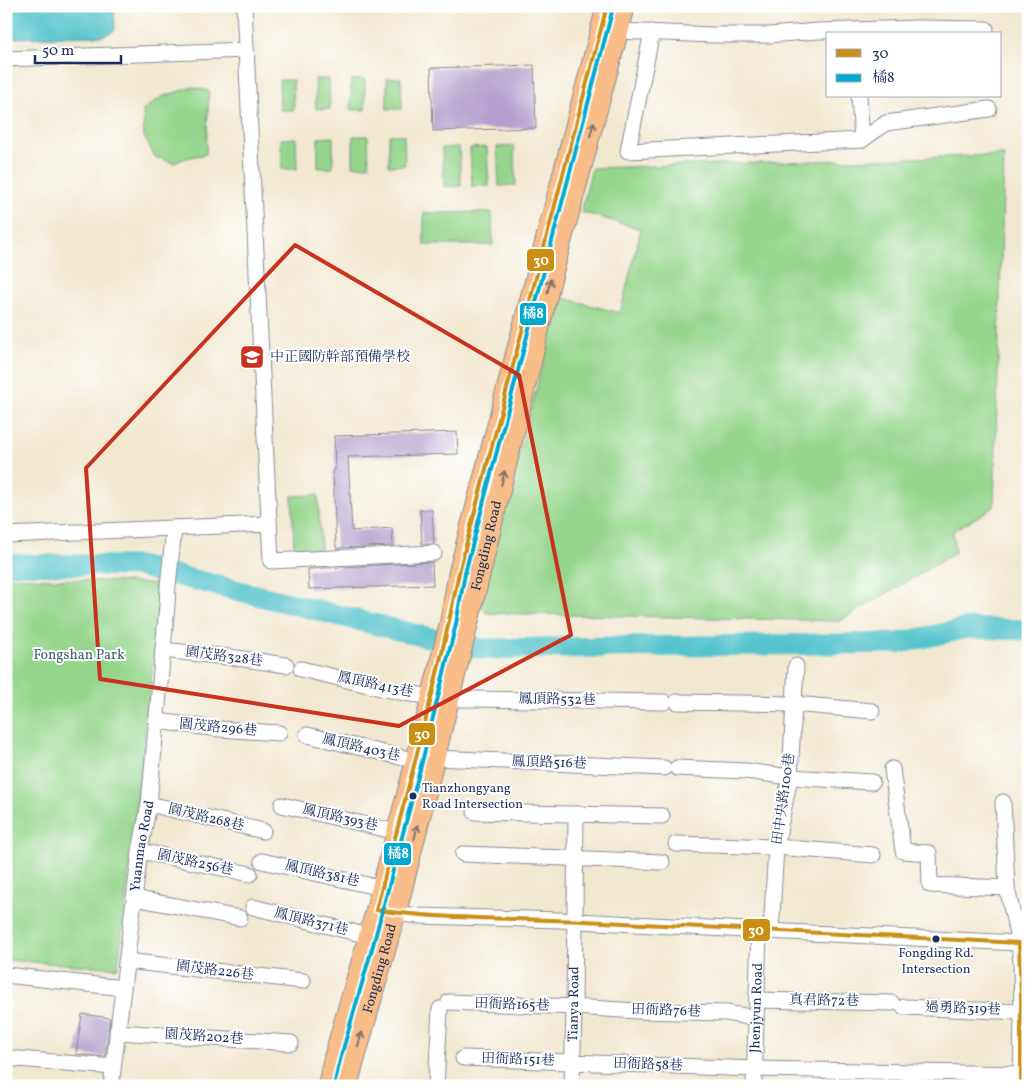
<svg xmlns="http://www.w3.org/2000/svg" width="1034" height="1092" font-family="Vollkorn,'Noto Serif TC',serif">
<rect width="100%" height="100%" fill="#fff"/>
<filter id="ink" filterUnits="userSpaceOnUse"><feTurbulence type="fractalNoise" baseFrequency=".02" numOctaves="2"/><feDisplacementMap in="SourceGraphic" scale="10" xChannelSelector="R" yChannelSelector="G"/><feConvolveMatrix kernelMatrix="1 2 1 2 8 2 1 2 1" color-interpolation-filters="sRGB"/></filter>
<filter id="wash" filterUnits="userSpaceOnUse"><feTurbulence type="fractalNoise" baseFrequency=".0096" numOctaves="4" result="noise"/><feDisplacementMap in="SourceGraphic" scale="20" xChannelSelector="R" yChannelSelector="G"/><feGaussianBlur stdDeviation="1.12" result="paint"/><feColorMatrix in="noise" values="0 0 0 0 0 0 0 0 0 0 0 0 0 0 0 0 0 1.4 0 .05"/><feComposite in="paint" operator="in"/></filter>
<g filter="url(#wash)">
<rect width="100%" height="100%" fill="#f2e8d0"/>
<g fill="#95d68c" stroke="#588275">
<polygon points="387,78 401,78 402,109 387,109"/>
<polygon points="315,79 329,79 330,109 316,109"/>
<polygon points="365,79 365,110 351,110 351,80"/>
<polygon points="279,80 293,80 294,110 280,110"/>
<polygon points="193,87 209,91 206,154 186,158 174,163 155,157 144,136 143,110 161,97"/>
<polygon points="389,135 404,135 405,165 389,166"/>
<polygon points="353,136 368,136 369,166 353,166"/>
<polygon points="333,137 333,168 318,168 318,138"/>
<polygon points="296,138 297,169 282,169 281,139"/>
<polygon points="514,146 516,185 499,186 497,147"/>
<polygon points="459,147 461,186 444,187 442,148"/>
<polygon points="487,147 489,186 472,187 470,148"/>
<polygon points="1004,155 994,507 953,531 955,553 840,621 486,613 480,605 560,297 620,313 641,229 581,212 592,168"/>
<polygon points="492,212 493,245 424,245 424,213"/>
<polygon points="318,495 321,548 294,549 292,496"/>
<polygon points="6,577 130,582 162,585 118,968 6,960"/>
</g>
<polygon fill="#56c4cc" stroke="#387a95" points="6,6 114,6 115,30 103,36 6,38"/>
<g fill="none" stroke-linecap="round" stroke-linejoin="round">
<polyline stroke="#56c4cc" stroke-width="21" points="6,564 138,566 422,636 483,649 899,643 968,628 1028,630"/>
</g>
<g id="blocks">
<g fill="#b4a0ce">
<polygon points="534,65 536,128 433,131 431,68"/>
<polygon points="457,432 458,454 348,457 352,531 392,528 393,546 336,548 333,470 335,470 334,436"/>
<polygon points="420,510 432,510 434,544 422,544"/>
<polygon points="432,562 433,585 309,589 308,569"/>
<polygon points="82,1014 110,1018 105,1057 76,1054"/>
</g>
</g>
</g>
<g filter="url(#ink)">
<use href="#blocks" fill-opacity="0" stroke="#868c97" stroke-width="1"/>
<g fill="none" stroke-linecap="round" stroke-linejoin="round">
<defs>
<g id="minor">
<polyline points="244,6 271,561 434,553"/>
<polyline points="618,31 713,35 769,35 818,31 918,28 986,29"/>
<polyline points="652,32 628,151 862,140 886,123 989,109"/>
<polyline points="6,59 246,50"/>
<polyline points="859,96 862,140"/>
<polyline points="6,535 269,524"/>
<polyline points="163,650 237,658 286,665"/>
<polyline points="301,669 381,688 404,693 449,699 477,699 664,702"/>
<polyline points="677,702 794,704 872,711"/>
<polyline points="157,721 219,729 279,733"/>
<polyline points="307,735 388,754 416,761"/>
<polyline points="434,758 664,768"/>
<polyline points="677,768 746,771 790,777 872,782"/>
<polyline points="892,769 903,851 929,853 930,885 1007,888"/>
<polyline points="1003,802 1007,888 1019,943 1021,964 1022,1012 1021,1086"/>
<polyline points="149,804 263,831"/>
<polyline points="282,805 397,832"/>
<polyline points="475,812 662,816"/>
<polyline points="676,844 776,847 873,855"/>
<polyline points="140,851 250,874"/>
<polyline points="463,854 662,862"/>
<polyline points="262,861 381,888"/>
<polyline points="134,898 240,918"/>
<polyline points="253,907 369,936"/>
<polyline points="386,912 419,916 560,920 746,930 1019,943"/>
<polyline points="771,932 776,847 790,777 796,666"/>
<polyline points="126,961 303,981"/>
<polyline points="6,975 123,988"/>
<polyline points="757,1000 892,1003"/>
<polyline points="449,1002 574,1007 637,1011 726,1013 756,1018"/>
<polyline points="904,1007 1022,1012"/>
<polyline points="117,1032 291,1043"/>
<polyline points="6,1058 113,1067"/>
<polyline points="463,1058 755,1069 1021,1074"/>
<path id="s1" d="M111,1086l29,-235 9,-47 18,-199 1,-19 6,-58"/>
<polyline points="436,1086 440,1009"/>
<path id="s2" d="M572,1086l2,-79 2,-193"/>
<path id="s3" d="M754,1086l5,-155"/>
</g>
<g id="major">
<polyline points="328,1086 334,1058 369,936 416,761 450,623 459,572 607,6"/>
<path id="s4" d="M347,1086l53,-189 67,-270 84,-348 74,-273"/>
</g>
</defs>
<use href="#minor" stroke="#868c97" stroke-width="17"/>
<use href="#major" stroke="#868c97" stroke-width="22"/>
<use href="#minor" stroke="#fff" stroke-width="15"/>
<use href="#major" stroke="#f8bd88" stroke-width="20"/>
<defs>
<g id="bus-1">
<path d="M607,6l-148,566c-22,114 -54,226 -83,338 69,10 138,8 208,11 145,8 290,15 435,22"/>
<polyline points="1019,943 1021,997 1021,1086"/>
</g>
<polyline id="bus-2" points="334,1086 340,1060 375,938 422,762 456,624 465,573 613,8"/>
</defs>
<use href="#bus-1" stroke="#fff" stroke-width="8"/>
<use href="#bus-2" stroke="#fff" stroke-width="8"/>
<use href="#bus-1" stroke="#cb8e13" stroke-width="4"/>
<use href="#bus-2" stroke="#00a9ce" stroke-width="4"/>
</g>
<defs><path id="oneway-shaft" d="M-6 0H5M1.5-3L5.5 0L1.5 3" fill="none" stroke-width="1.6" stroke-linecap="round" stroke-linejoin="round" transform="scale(1.25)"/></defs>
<g stroke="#7e6f71">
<use href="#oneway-shaft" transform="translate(592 129) rotate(-75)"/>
<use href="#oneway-shaft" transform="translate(549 286) rotate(-76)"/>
<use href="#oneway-shaft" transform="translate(503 478) rotate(-76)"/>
<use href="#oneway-shaft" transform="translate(416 832) rotate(-76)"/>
<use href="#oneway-shaft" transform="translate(360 1039) rotate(-74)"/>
</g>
</g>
<path fill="none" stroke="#c8321e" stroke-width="4" stroke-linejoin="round" d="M295,245l224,130 52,260 -172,91 -299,-47 -14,-211z"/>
<defs>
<symbol id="school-square" viewBox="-11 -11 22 22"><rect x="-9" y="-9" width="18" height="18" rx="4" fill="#c8321e" stroke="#fff"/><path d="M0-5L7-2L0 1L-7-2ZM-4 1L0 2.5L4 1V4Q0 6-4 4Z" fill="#fff"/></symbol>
</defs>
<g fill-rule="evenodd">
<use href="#school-square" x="238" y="343" width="28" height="28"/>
</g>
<g fill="#1b2f5e" stroke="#fff" stroke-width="2">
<circle cx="413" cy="796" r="4.5"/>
<circle cx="936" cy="939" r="4.5"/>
</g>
<g text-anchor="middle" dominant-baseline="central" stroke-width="4" stroke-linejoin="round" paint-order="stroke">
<g font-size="13" fill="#1b2f5e" stroke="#fff" text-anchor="start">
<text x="422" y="789">Tianzhongyang<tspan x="422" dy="16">Road Intersection</tspan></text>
<text x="936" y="954" text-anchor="middle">Fongding Rd.<tspan x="936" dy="16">Intersection</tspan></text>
</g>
<g font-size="14" fill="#1b2f5e" stroke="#fff" text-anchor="start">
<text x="270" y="357">中正國防幹部預備學校</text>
</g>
<g font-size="14" fill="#1b2f5e" stroke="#fff">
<text stroke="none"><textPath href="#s4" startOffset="558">Fongding Road</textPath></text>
<text transform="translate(224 657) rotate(7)">園茂路328巷</text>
<text transform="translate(375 685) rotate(12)">鳳頂路413巷</text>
<text transform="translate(557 700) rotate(1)">鳳頂路532巷</text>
<text transform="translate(218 728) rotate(5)">園茂路296巷</text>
<text transform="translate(361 748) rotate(13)">鳳頂路403巷</text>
<text transform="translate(549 763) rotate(2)">鳳頂路516巷</text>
<text transform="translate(784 799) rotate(-82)">田中央路100巷</text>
<text transform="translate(206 818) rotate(13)">園茂路268巷</text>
<text transform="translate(340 818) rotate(13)">鳳頂路393巷</text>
<text stroke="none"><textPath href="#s1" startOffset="242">Yuanmao Road</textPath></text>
<text transform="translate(195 863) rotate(12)">園茂路256巷</text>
<text transform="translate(322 874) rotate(13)">鳳頂路381巷</text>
<text transform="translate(311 922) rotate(14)">鳳頂路371巷</text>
<text stroke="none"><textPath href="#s4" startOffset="122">Fongding Road</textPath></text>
<text transform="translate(215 971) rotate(7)">園茂路226巷</text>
<text transform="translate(824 1001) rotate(1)">真君路72巷</text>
<text stroke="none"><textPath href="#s2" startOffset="82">Tianya Road</textPath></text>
<text transform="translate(512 1005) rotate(2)">田衙路165巷</text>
<text stroke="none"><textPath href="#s3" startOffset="78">Jhenjyun Road</textPath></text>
<text transform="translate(963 1009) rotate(2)">過勇路319巷</text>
<text transform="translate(666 1011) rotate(2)">田衙路76巷</text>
<text transform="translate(204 1037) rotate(4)">園茂路202巷</text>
<text transform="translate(518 1060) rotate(2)">田衙路151巷</text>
<text transform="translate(648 1065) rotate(2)">田衙路58巷</text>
</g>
<g font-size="14" fill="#40616c" stroke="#fff">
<text x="79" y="655">Fongshan Park</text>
</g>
</g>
<g stroke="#fff" stroke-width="2">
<rect x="526" y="248" width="29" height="24" rx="5" fill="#cb8e13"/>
<rect x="519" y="302" width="28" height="24" rx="5" fill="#00a9ce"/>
<rect x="408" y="722" width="28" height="24" rx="5" fill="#cb8e13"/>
<rect x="383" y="842" width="29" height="24" rx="5" fill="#00a9ce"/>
<rect x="742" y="918" width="29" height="24" rx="5" fill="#cb8e13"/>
</g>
<g font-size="14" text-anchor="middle" font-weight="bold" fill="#fff">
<text x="541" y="265">30</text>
<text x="533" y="318">橘8</text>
<text x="422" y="739">30</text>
<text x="398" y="858">橘8</text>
<text x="756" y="935">30</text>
</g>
<rect width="1034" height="1092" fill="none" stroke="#fff" stroke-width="25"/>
<rect x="826" y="32" width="175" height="65" fill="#ffffff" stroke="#a4acbf"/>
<rect x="836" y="49" width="25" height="8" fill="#cb8e13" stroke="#a4acbf"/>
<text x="872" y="58" font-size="15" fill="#1b2f5e">30</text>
<rect x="836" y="74" width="25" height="8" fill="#00a9ce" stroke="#a4acbf"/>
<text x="872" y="82" font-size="15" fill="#1b2f5e">橘8</text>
<path d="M35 55v8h86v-8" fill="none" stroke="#1b2f5e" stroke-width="2.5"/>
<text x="42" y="55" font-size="15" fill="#1b2f5e" stroke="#ffffff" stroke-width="4" paint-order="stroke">50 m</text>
</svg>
